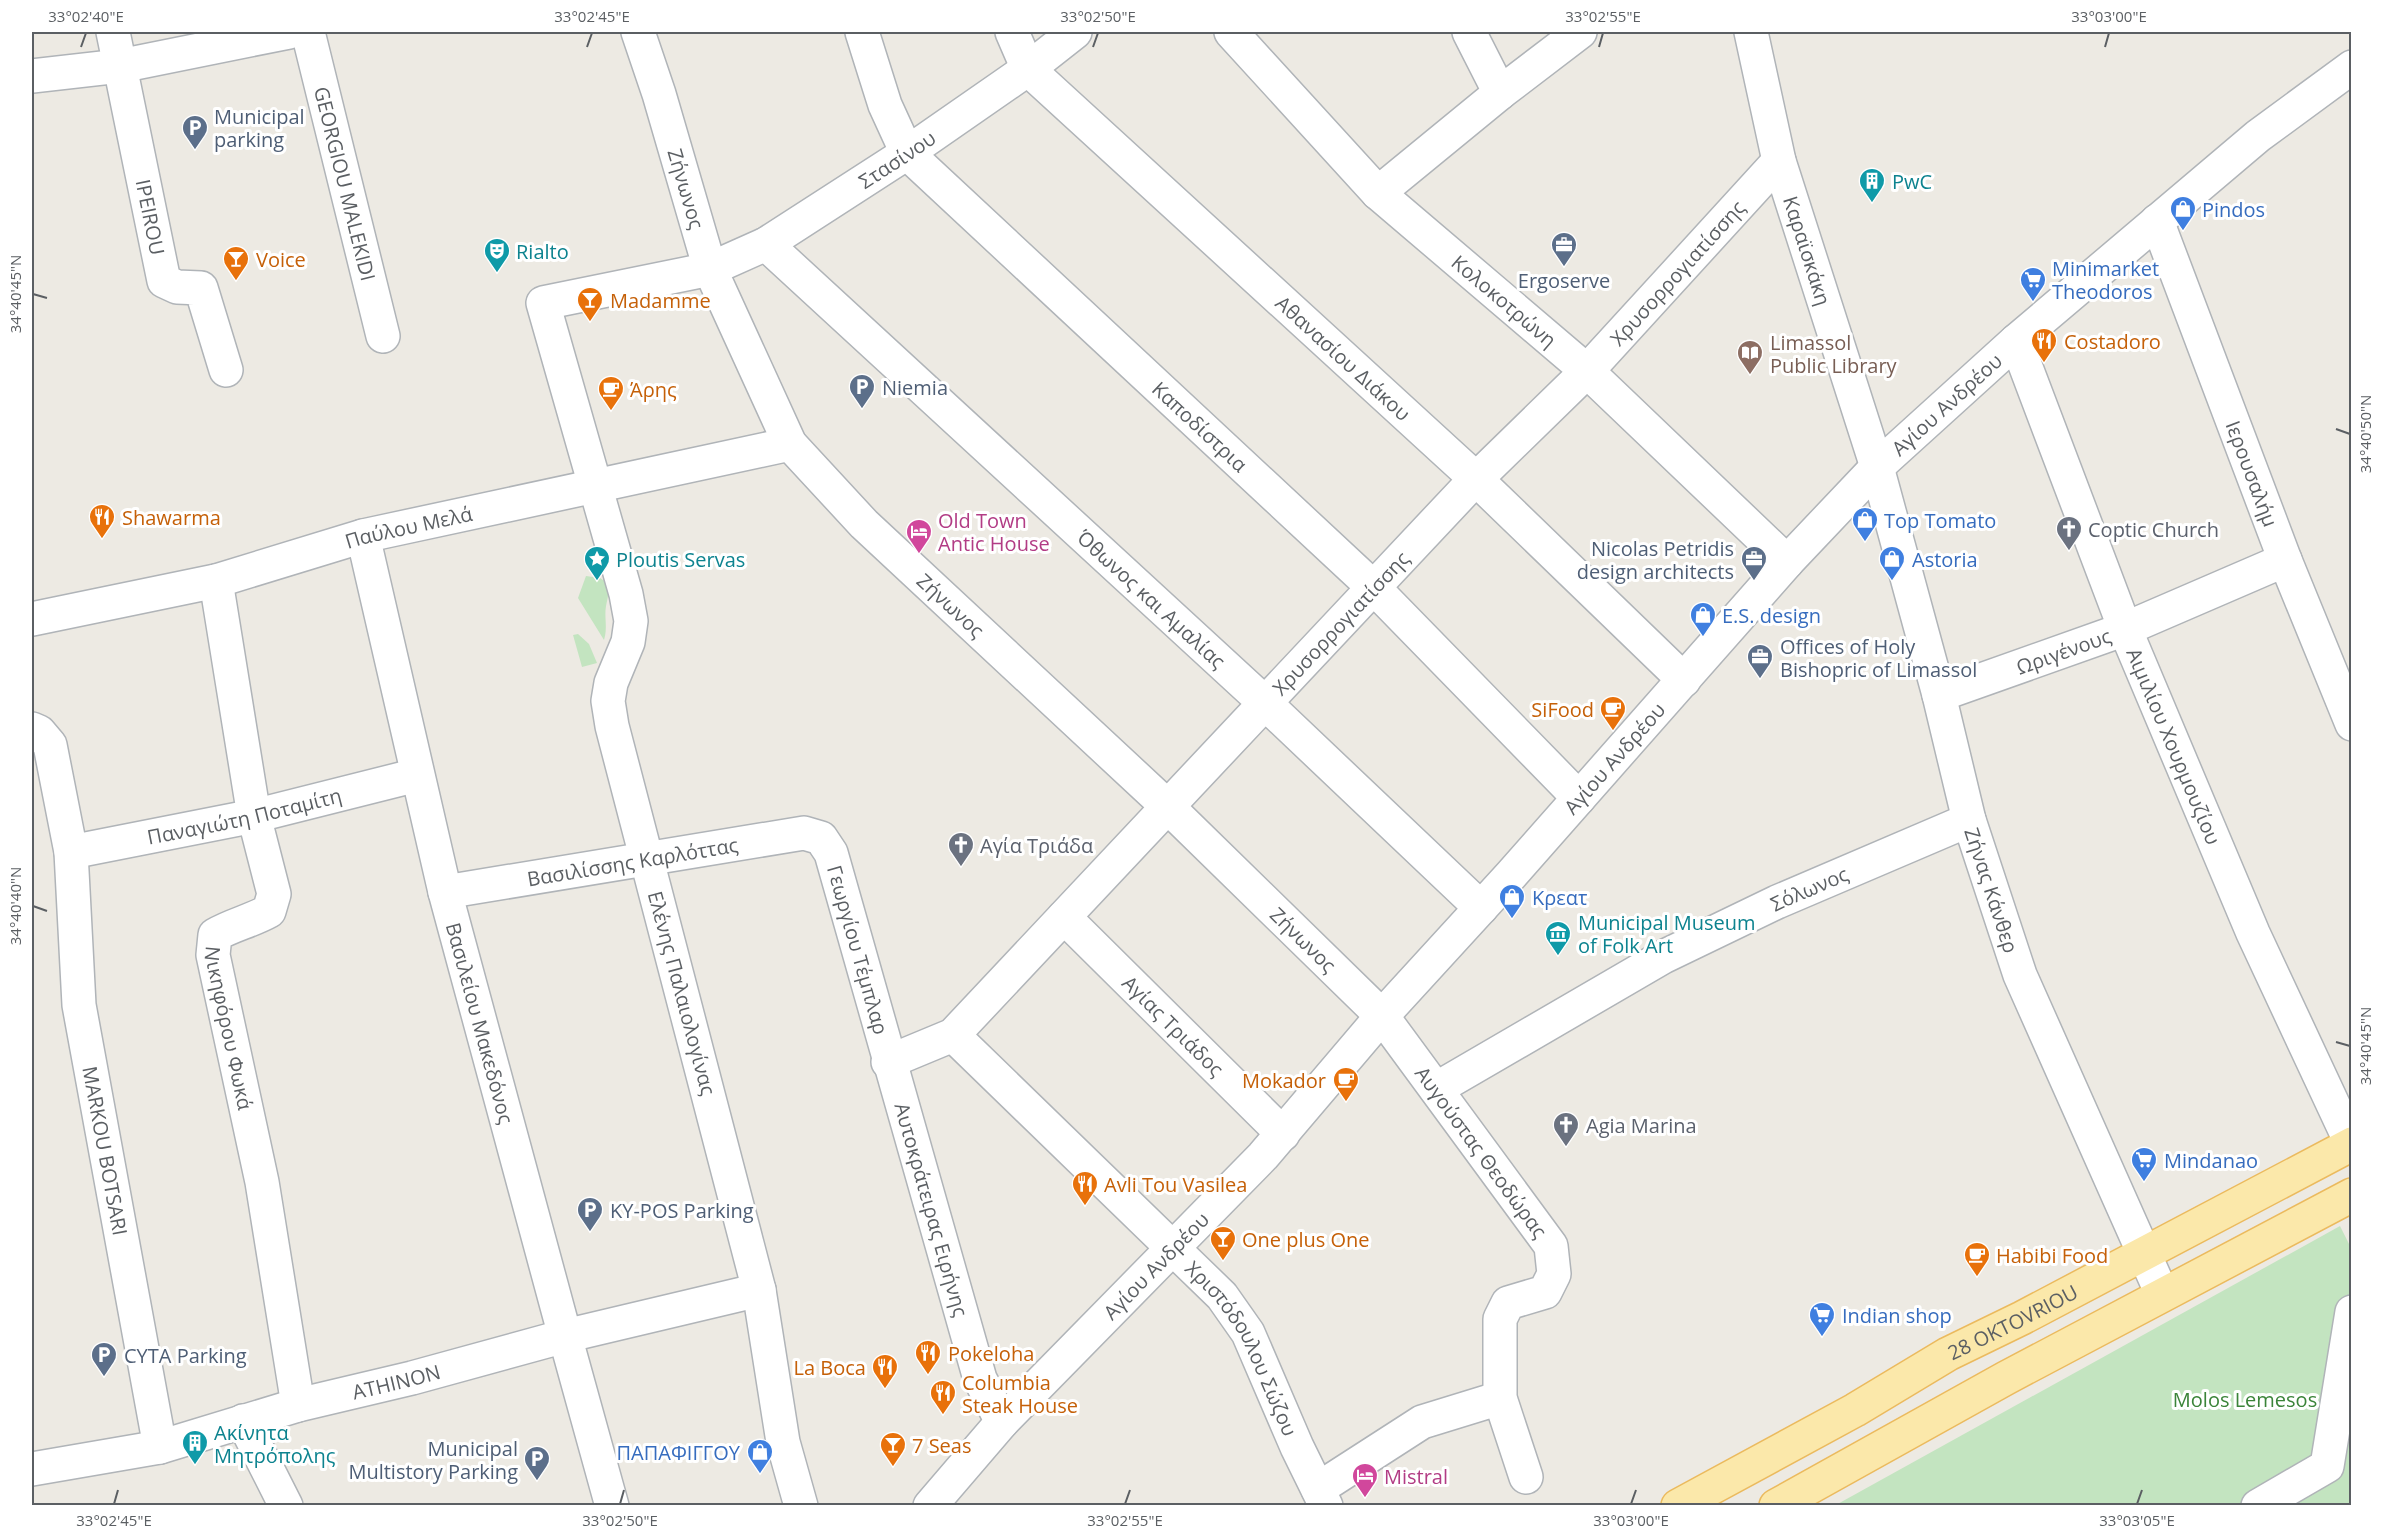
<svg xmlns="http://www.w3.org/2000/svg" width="2383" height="1537" font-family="'Open Sans',sans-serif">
<rect width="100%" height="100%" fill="#edeae3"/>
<g fill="#c3e4c0">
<path d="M586,576l14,2 6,4c4,10 2,14 0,24 -2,11 2,22 -2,34l-26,-42z"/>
<polygon points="578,634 589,644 597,663 582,667 573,635"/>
<polygon points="2340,1226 2352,1250 2350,1505 1834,1506"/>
</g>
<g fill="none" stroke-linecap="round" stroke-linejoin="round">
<defs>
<g id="minor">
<path id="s1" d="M113,32l51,249 13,6 24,1 25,82"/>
<path id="s2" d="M308,32l75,304"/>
<path id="s3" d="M638,32l21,62 51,175 80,175 74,80 304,283 214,209 169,230 3,28 -9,18 -37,11 -8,16v79l26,79"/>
<path id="s4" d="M862,32l23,73 22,48 467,435 205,210"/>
<path id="s5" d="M1012,32l16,37 448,410 208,201"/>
<path id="s6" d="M1231,32l147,161 209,178 200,191"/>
<polyline points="1469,32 1500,93"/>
<path id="s7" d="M1751,32l28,129 98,306 62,228 30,125 51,155 142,319"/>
<polyline points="32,76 120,66 289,32"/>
<polyline points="1378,193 1500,93 1580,32"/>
<path id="s8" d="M2157,221l128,339 67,164"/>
<path id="s9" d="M766,244l499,459 216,205"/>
<path id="s10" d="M2016,341l109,288 128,304 99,212"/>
<path id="s11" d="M363,536l82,356 120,444 47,170"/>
<path id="s12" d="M216,581l38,235 20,78 -5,17c-18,10 -37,14 -54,24l-2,20 49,227 36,223"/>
<path id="s13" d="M32,619l184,-38 147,-45 427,-92"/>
<path id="s14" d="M1939,695l186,-66 160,-69"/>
<path id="s15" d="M32,729l7,3 11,13 21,107 8,153 81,442"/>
<path id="s16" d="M71,852l183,-36 163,-41"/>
<path id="s17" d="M445,892l359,-59 17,5 10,15 149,526 22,43"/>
<path id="s18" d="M1064,917l219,217"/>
<path id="s19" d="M953,1035l269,261 26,37 49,114 29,59"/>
<path id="s20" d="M888,1062l65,-27 515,-548 119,-116 192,-210"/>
<path id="s21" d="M1436,1089l227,-132 114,-55 192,-82"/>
<polyline points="243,1421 286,1506"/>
<path id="s22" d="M32,1469l128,-22 138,-42 114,-27 153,-42 194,-46"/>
<polyline points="1318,1489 1422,1422 1500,1398"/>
<path id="s23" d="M801,1506l-18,-64 -24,-152 -147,-564 -4,-25 3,-18 17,-41 3,-21 -5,-27 -83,-291 167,-34 56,-25 141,-91 121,-84 47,-37"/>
<path id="s24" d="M930,1506l72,-84 261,-266 119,-140 129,-141 276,-313 90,-95 139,-126 242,-205 94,-69"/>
<polyline points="2258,1506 2327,1466 2352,1312"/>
</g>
<g id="major">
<path id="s25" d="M1678,1506l177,-96 93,-56 74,-36 330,-174"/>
<polyline points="1776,1506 2006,1378 2352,1195"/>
</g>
</defs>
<use href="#minor" stroke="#b0b4b8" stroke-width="36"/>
<use href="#major" stroke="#ebba5e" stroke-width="36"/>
<use href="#minor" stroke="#fff" stroke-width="33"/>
<use href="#major" stroke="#fbe8aa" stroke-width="33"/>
</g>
<path fill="none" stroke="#5b5f63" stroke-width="2" d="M81,47l5,-14M587,47l5,-14M1093,47l5,-14M1599,47l4,-14M2105,47l4,-14M33,294l14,4M2336,429l14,5M33,906l14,5M2336,1042l14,4M114,1504l4,-14M620,1504l4,-14M1125,1504l5,-14M1631,1504l5,-14M2137,1504l5,-14"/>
<defs>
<symbol id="parking-pin" viewBox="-11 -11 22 30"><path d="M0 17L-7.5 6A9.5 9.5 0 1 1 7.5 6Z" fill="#5c6f8a" stroke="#fff"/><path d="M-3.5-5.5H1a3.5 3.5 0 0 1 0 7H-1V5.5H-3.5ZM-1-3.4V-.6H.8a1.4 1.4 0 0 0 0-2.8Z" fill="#fff"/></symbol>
<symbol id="building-pin" viewBox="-11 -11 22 30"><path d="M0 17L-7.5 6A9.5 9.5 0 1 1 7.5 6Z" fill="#0f9aa8" stroke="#fff"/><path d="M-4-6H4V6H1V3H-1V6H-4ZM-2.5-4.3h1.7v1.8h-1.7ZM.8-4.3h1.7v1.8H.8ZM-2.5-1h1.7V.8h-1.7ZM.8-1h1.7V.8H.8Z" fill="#fff"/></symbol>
<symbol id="shop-pin" viewBox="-11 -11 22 30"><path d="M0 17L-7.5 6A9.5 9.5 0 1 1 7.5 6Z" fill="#3f7fe0" stroke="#fff"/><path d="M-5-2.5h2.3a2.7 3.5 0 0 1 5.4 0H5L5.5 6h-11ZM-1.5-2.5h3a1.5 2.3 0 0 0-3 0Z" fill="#fff"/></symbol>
<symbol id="office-pin" viewBox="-11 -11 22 30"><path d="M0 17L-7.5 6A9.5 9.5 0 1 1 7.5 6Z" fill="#5c6f8a" stroke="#fff"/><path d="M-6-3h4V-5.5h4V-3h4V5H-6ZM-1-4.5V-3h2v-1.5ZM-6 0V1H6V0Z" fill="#fff"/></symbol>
<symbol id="theatre-pin" viewBox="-11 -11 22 30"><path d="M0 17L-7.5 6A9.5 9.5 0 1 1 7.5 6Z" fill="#0f9aa8" stroke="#fff"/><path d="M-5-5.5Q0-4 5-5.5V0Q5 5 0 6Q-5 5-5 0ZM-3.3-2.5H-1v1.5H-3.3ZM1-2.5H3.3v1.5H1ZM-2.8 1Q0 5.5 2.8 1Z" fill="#fff"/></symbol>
<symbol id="bar-pin" viewBox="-11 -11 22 30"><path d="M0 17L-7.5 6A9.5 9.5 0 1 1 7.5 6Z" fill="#e8710a" stroke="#fff"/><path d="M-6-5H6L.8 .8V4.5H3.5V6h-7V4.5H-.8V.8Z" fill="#fff"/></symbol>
<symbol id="supermarket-pin" viewBox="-11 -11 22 30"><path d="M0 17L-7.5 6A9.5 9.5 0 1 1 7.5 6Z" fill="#3f7fe0" stroke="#fff"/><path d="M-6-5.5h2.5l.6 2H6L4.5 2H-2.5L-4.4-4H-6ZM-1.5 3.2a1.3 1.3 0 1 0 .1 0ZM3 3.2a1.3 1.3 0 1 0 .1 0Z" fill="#fff"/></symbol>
<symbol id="restaurant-pin" viewBox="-11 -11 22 30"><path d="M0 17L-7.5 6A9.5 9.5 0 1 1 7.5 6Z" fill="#e8710a" stroke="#fff"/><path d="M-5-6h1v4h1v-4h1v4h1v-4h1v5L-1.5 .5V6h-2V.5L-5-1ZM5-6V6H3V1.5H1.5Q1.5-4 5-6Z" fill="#fff"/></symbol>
<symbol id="library-pin" viewBox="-11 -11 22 30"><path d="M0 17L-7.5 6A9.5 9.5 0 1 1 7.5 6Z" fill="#8d6e63" stroke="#fff"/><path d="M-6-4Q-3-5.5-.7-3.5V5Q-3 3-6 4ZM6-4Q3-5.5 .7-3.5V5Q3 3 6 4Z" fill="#fff"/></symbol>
<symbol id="cafe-pin" viewBox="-11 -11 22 30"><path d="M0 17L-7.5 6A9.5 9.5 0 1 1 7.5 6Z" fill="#e8710a" stroke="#fff"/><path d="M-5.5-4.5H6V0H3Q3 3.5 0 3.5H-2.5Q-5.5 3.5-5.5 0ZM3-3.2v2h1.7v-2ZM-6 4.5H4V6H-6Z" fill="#fff"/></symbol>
<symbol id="church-pin" viewBox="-11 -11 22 30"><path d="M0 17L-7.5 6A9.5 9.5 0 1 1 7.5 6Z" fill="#6b7280" stroke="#fff"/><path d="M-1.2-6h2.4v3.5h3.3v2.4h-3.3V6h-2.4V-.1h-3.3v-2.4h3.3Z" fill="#fff"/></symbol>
<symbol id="hotel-pin" viewBox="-11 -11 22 30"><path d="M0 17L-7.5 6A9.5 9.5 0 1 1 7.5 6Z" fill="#d1479c" stroke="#fff"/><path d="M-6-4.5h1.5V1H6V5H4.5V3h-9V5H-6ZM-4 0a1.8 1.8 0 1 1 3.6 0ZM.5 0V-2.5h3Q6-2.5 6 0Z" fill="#fff"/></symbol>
<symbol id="sight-pin" viewBox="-11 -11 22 30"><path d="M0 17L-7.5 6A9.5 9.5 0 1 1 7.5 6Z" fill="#0f9aa8" stroke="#fff"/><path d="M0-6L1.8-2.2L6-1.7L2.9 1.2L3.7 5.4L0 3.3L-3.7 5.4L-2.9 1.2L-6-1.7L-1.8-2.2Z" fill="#fff"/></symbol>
<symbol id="museum-pin" viewBox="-11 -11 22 30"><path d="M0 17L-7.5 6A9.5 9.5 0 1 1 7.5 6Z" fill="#0f9aa8" stroke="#fff"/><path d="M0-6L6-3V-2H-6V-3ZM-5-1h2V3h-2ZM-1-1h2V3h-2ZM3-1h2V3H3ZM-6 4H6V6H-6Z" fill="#fff"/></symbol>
</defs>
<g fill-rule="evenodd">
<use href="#parking-pin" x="180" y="113" width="30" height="40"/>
<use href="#building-pin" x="1857" y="166" width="30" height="40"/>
<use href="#shop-pin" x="2168" y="194" width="30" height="40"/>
<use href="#office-pin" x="1549" y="230" width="30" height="40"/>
<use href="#theatre-pin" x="482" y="236" width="30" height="40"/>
<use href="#bar-pin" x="221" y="244" width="30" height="40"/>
<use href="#supermarket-pin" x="2018" y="265" width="30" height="40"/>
<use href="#bar-pin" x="575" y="285" width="30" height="40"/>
<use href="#restaurant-pin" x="2029" y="326" width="30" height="40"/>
<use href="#library-pin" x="1735" y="338" width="30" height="40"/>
<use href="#parking-pin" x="847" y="372" width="30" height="40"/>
<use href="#cafe-pin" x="596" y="374" width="30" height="40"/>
<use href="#restaurant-pin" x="87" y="502" width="30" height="40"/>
<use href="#shop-pin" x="1850" y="505" width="30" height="40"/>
<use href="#church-pin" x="2054" y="514" width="30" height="40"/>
<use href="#hotel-pin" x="904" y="517" width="30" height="40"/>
<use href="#sight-pin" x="582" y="544" width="30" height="40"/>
<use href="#office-pin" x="1739" y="544" width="30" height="40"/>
<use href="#shop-pin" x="1877" y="544" width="30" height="40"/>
<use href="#shop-pin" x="1688" y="600" width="30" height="40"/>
<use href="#office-pin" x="1745" y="642" width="30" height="40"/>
<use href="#cafe-pin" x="1598" y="694" width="30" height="40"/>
<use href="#church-pin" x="946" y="830" width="30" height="40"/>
<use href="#shop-pin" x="1497" y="882" width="30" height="40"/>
<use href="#museum-pin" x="1543" y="919" width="30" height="40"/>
<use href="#cafe-pin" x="1331" y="1065" width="30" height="40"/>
<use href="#church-pin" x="1551" y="1110" width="30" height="40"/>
<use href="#supermarket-pin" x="2129" y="1145" width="30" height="40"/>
<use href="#restaurant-pin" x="1070" y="1169" width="30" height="40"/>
<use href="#parking-pin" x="575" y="1195" width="30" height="40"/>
<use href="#bar-pin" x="1208" y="1224" width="30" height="40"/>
<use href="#cafe-pin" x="1962" y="1240" width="30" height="40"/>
<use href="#supermarket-pin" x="1807" y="1300" width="30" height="40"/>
<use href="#restaurant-pin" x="913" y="1338" width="30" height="40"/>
<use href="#parking-pin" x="89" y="1340" width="30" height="40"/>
<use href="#restaurant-pin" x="870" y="1352" width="30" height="40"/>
<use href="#restaurant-pin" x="928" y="1378" width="30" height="40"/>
<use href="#building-pin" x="180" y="1428" width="30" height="40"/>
<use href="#bar-pin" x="878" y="1430" width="30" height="40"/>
<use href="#shop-pin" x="745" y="1437" width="30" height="40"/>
<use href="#parking-pin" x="522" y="1444" width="30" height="40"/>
<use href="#hotel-pin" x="1350" y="1461" width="30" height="40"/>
</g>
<g text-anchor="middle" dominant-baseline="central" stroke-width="6" stroke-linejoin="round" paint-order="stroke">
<g font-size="20" fill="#4e5e75" stroke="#fff" text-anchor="start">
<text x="214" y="116">Municipal<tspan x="214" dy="23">parking</tspan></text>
<text x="1564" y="280" text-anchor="middle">Ergoserve</text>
<text x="882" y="387">Niemia</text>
<text x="1734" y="548" text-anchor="end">Nicolas Petridis<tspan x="1734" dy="23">design architects</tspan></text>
<text x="1780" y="646">Offices of Holy<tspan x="1780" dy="23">Bishopric of Limassol</tspan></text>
<text x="610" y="1210">KY-POS Parking</text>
<text x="124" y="1355">CYTA Parking</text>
<text x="518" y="1448" text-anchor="end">Municipal<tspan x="518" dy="23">Multistory Parking</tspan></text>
</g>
<g font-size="20" fill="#5b5f63" stroke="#fff">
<text stroke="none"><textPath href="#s23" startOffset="1630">Στασίνου</textPath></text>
<text stroke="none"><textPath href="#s2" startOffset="156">GEORGIOU MALEKIDI</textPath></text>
<text stroke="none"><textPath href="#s3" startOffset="164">Ζήνωνος</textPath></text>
<text stroke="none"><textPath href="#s1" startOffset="189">IPEIROU</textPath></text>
<text stroke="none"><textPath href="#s7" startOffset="226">Καραϊσκάκη</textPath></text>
<text stroke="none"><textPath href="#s20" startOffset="1122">Χρυσορρογιατίσσης</textPath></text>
<text stroke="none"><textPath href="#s6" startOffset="384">Κολοκοτρώνη</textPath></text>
<text stroke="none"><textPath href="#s5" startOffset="468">Αθανασίου Διάκου</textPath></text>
<text stroke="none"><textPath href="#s24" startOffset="1500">Αγίου Ανδρέου</textPath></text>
<text stroke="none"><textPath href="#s4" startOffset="530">Καποδίστρια</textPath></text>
<text stroke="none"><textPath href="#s8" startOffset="270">Ιερουσαλήμ</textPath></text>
<text stroke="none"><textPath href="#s13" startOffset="388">Παύλου Μελά</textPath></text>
<text stroke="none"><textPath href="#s9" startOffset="524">Όθωνος και Αμαλίας</textPath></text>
<text stroke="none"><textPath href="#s3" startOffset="668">Ζήνωνος</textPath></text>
<text stroke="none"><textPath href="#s20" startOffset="636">Χρυσορρογιατίσσης</textPath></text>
<text stroke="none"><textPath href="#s14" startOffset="132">Ωριγένους</textPath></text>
<text stroke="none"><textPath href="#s10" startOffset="435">Αιμιλίου Χουρμουζίου</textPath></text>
<text stroke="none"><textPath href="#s24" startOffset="1014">Αγίου Ανδρέου</textPath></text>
<text stroke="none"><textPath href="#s16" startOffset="177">Παναγιώτη Ποταμίτη</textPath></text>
<text stroke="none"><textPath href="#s17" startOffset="190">Βασιλίσσης Καρλόττας</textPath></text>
<text stroke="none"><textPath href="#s21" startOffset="424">Σόλωνος</textPath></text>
<text stroke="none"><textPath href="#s7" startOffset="892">Ζήνας Κάνθερ</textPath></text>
<text stroke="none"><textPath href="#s3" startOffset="1154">Ζήνωνος</textPath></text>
<text stroke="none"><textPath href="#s17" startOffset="500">Γεωργίου Τέμπλαρ</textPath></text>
<text transform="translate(682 993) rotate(75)">Ελένης Παλαιολογίνας</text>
<text stroke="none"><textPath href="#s11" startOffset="501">Βασιλείου Μακεδόνος</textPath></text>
<text stroke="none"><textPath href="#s18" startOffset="154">Αγίας Τριάδος</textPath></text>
<text stroke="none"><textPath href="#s12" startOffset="490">Νικηφόρου Φωκά</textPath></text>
<text stroke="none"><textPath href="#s15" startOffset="435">MARKOU BOTSARI</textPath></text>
<text stroke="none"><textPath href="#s3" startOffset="1432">Αυγούστας Θεοδώρας</textPath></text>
<text stroke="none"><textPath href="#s17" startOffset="770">Αυτοκράτειρας Ειρήνης</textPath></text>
<text stroke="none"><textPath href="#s24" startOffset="330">Αγίου Ανδρέου</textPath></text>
<text stroke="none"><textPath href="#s25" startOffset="382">28 OKTOVRIOU</textPath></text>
<text stroke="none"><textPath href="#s19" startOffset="430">Χριστόδουλου Σώζου</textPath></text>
<text stroke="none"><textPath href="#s22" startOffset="375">ATHINON</textPath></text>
</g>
<g font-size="20" fill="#0d838f" stroke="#fff" text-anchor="start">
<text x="1892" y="181">PwC</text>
<text x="516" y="251">Rialto</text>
<text x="616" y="559">Ploutis Servas</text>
<text x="1578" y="922">Municipal Museum<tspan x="1578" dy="23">of Folk Art</tspan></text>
<text x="214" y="1432">Ακίνητα<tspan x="214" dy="23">Μητρόπολης</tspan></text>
</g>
<g font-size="20" fill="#366cbe" stroke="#fff" text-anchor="start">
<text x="2202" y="209">Pindos</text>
<text x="2052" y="268">Minimarket<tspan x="2052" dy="23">Theodoros</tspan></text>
<text x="1884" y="520">Top Tomato</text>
<text x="1912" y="559">Astoria</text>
<text x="1722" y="615">E.S. design</text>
<text x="1532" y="897">Κρεατ</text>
<text x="2164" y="1160">Mindanao</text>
<text x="1842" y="1315">Indian shop</text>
<text x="740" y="1452" text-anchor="end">ΠΑΠΑΦΙΓΓΟΥ</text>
</g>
<g font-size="20" fill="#c56008" stroke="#fff" text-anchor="start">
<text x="256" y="259">Voice</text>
<text x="610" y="300">Madamme</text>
<text x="2064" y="341">Costadoro</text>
<text x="630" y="389">Άρης</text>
<text x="122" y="517">Shawarma</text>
<text x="1594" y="709" text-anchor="end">SiFood</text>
<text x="1326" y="1080" text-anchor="end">Mokador</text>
<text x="1104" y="1184">Avli Tou Vasilea</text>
<text x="1242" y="1239">One plus One</text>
<text x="1996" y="1255">Habibi Food</text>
<text x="948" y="1353">Pokeloha</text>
<text x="866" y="1367" text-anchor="end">La Boca</text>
<text x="962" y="1382">Columbia<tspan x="962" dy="23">Steak House</tspan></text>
<text x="912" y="1445">7 Seas</text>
</g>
<g font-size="20" fill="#785e54" stroke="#fff" text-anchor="start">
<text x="1770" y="342">Limassol<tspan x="1770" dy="23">Public Library</tspan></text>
</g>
<g font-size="20" fill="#b23c85" stroke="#fff" text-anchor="start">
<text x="938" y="520">Old Town<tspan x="938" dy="23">Antic House</tspan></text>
<text x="1384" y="1476">Mistral</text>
</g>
<g font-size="20" fill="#5b616d" stroke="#fff" text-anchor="start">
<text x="2088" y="529">Coptic Church</text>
<text x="980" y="845">Αγία Τριάδα</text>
<text x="1586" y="1125">Agia Marina</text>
</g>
<g font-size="20" fill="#3b8439" stroke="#fff">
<text x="2245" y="1399">Molos Lemesos</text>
</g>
</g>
<rect width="2383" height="1537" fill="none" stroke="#ffffff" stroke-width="66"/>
<rect x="33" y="33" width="2317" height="1471" fill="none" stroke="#5b5f63" stroke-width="2"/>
<g font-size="15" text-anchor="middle" fill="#5b5f63">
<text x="86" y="22">33°02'40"E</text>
<text x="592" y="22">33°02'45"E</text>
<text x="1098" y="22">33°02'50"E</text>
<text x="1603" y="22">33°02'55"E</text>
<text x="2109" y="22">33°03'00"E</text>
<text transform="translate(16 294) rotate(-90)" y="5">34°40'45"N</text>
<text transform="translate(2366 434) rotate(-90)" y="5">34°40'50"N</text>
<text transform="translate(16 906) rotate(-90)" y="5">34°40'40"N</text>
<text transform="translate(2366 1046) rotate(-90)" y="5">34°40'45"N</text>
<text x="114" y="1526">33°02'45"E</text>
<text x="620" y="1526">33°02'50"E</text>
<text x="1125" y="1526">33°02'55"E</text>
<text x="1631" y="1526">33°03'00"E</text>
<text x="2137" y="1526">33°03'05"E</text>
</g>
</svg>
